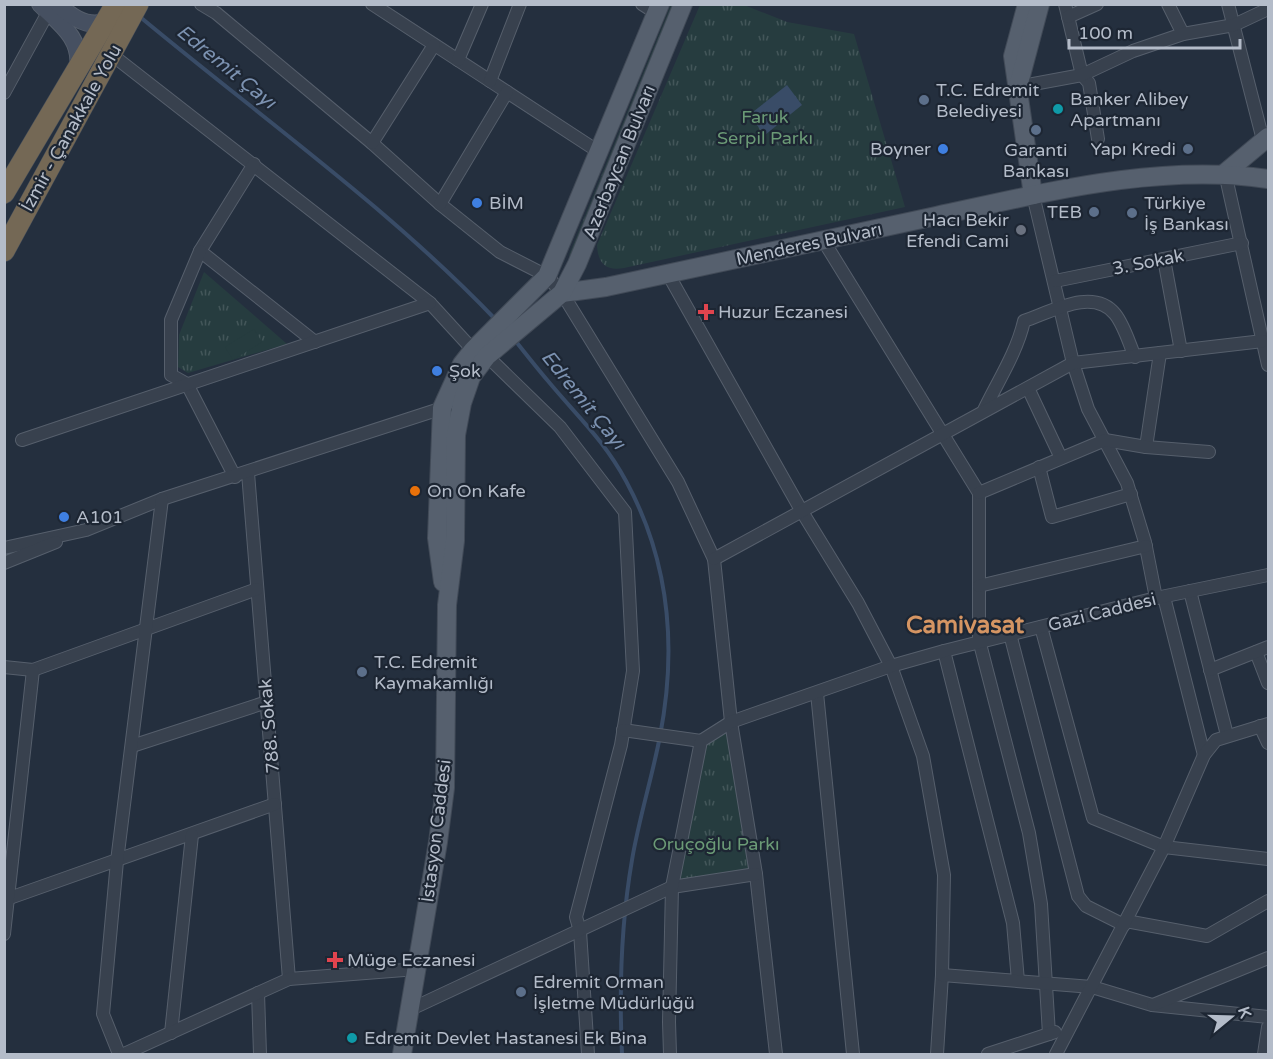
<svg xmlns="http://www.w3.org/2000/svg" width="1273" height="1059" font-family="'Varela Round',sans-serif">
<defs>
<pattern id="grass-tufts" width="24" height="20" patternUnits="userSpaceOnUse" patternTransform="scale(1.5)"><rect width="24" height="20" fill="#263c3f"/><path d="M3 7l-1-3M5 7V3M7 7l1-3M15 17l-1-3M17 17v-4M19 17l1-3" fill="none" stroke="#435659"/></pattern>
</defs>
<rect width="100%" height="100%" fill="#242f3e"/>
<g fill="url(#grass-tufts)">
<polygon points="671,5 676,5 571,257 569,255"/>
<path d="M700,5h44l43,17 67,12 51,173 -281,61c-18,3 -26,-4 -27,-23z"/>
<polygon points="204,272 287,344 188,373 178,367 179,335"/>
<polygon points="731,722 756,874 672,887 701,741"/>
</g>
<polygon fill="#263c3f" points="254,329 262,342 233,360 225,347"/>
<polygon fill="#394c67" points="787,85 802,105 765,135 749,115"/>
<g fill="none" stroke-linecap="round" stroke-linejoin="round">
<g stroke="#394c67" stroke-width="4">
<path d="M139,16c120,100 249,191 357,304"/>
<path d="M514,339c11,14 22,28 34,42 29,35 56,59 78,100 43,79 51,167 34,255 -8,42 -21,82 -28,124 -11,64 -13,129 -10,194"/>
</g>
<defs>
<g id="street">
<polyline points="201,4 216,13 372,143 440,204 500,252 547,276 562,293 678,482 714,559 731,722 756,874 776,1054"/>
<polyline points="372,4 599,152"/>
<polyline points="642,4 656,13"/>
<polyline points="1065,4 1082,75 1089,83 1098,139"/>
<polyline points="1168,4 1183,34"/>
<polyline points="1228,4 1263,140"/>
<polyline points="1068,17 1097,4"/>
<polyline points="111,54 430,303 473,350"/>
<polyline points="458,60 482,4"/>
<polyline points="490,81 520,4"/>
<polyline points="1017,87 1082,75 1133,51 1183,34 1234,25 1268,9"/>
<polyline points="4,93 51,7"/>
<polyline points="372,143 434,45"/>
<polyline points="254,164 200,251 315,342"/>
<polyline points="1225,173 1268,365"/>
<polyline points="1033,195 1073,363 1088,409 1127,483 1145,542 1156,598"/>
<polyline points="440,204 507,92"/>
<polyline points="823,240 979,493 979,640 1029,833 1041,904 1049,1034"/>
<polyline points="200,251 171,320 171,375 187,384 235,477"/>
<polyline points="1164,259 1181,351"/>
<polyline points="668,274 801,510 858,603 891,666 923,756 944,875 942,975 937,1054"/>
<polyline points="1055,281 1242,243"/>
<polyline points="487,356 560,427 625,512 633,671 621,745 576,917 580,931 588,1054"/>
<polyline points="1028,388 1061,458"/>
<path d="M984,410c14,-29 33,-58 40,-89 27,-9 69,-34 91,-7 9,11 14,29 20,43"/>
<polyline points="22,440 430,303"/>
<polyline points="1146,447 1160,353"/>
<polyline points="1039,467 1052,517 1131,494"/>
<polyline points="248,473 289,979"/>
<polyline points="979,493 1105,440 1146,447 1209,452"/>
<polyline points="4,548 86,530 162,499 449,406"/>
<polyline points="714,559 1073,363 1263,341"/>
<polyline points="4,563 56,542"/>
<polyline points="979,586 1146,546"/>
<polyline points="1190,591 1227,735"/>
<polyline points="1164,597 1204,755"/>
<polyline points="1041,627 1093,818 1164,847 1268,859"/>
<polyline points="1010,634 1078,896 1086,906 1124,925"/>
<polyline points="944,651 1013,923 1018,981"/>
<polyline points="1256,652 1268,683"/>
<polyline points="4,667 33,670 257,589"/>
<polyline points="1210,670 1268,647"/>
<polyline points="817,693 853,1054"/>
<polyline points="1260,726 1268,743"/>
<polyline points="623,730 701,741"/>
<polyline points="132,746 267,702"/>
<polyline points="4,900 275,804"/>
<polyline points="1126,921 1207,936 1268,901"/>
<polyline points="4,934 33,670"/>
<polyline points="942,975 1092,987 1152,1005 1268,1017"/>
<polyline points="258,993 260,1054"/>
<polyline points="1153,1005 1268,958"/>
<polyline points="411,1009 672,887 756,874"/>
<polyline points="171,1033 192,835"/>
<polyline points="119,1054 103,1014 117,861 162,499"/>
<polyline points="124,1054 289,979 417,969"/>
<polyline points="670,1054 669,1022 672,887 701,741 731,722 891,666 944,651 1156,598 1268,575"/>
<polyline points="988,1054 1055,1032"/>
<polyline points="1056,1054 1164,847 1204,755 1216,740 1268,724"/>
<polyline points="1264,1054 1268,1027"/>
</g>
<g id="secondary">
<path d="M40,4c20,20 42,34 38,64"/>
<path d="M58,4c13,13 31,25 49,17"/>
</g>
<g id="primary">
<polyline points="1027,4 1013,56 1033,195"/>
<polyline points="1019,83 1040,4"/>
<polyline points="1225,173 1268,137"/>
<path d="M562,293l44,-6c110,-23 220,-47 330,-71 108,-23 221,-53 332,-37"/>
<polyline points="443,582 437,538 442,408 462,364 473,350 547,276 660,4"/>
<polyline points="402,1054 438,842 445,788 447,605 455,541 456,435 462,403 471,377 487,356 562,293 577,264 683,4"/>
</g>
<g id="highway">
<polyline points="4,193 116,4"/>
<polyline points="4,251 138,4"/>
</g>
</defs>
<use href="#street" stroke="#565f6c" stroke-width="14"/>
<use href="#secondary" stroke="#565f6c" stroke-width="18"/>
<use href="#primary" stroke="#414a57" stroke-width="20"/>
<use href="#highway" stroke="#434c59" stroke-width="22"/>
<use href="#street" stroke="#38414e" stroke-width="12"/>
<use href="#secondary" stroke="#465061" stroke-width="16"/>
<use href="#primary" stroke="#56606e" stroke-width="18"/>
<use href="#highway" stroke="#746855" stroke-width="21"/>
</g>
<g fill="#5c6f8a" stroke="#1d2633" stroke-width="2">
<circle cx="924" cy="100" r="6"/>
<circle cx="1036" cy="130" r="6"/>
<circle cx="1188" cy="149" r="6"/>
<circle cx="1094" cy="212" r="6"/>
<circle cx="1132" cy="213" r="6"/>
<circle cx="362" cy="672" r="6"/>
<circle cx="521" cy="992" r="6"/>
</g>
<g fill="#0f9aa8" stroke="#1d2633" stroke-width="2">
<circle cx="1058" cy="109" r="6"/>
<circle cx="352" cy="1038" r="6"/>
</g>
<g fill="#3f7fe0" stroke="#1d2633" stroke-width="2">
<circle cx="943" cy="149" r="6"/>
<circle cx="477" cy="203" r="6"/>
<circle cx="437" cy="371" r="6"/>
<circle cx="64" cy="517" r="6"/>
</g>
<circle fill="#6b7280" stroke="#1d2633" stroke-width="2" cx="1021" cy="230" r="6"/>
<g fill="#e0444e" stroke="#1d2633" stroke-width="2">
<path d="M703 303h6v6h6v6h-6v6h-6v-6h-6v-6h6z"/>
<path d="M332 951h6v6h6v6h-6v6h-6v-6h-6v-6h6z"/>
</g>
<circle fill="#e8710a" stroke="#1d2633" stroke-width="2" cx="415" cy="491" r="6"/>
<g text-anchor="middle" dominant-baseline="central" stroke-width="4.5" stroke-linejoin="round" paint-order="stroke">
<g font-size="18" fill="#b4bcc9" stroke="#1d2633" text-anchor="start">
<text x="936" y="90">T.C. Edremit<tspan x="936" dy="21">Belediyesi</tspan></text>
<text x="1070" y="99">Banker Alibey<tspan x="1070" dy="21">Apartmanı</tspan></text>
<text x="931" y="149" text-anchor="end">Boyner</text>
<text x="1176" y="149" text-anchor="end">Yapı Kredi</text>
<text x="1036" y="150" text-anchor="middle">Garanti<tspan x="1036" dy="21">Bankası</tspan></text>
<text x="489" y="203">BİM</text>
<text x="1144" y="203">Türkiye<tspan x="1144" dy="21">İş Bankası</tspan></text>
<text x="1082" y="212" text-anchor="end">TEB</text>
<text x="1009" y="220" text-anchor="end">Hacı Bekir<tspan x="1009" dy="21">Efendi Cami</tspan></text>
<text x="718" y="312">Huzur Eczanesi</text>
<text x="449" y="371">Şok</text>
<text x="427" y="491">On On Kafe</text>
<text x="76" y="517">A101</text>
<text x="374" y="662">T.C. Edremit<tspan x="374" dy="21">Kaymakamlığı</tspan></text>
<text x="347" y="960">Müge Eczanesi</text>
<text x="533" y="982">Edremit Orman<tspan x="533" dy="21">İşletme Müdürlüğü</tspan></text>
<text x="364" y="1038">Edremit Devlet Hastanesi Ek Bina</text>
</g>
<g font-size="18" fill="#6b9a76" stroke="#1d2633">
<text x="765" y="117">Faruk<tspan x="765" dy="21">Serpil Parkı</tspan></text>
<text x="716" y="844">Oruçoğlu Parkı</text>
</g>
<g font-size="18" fill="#b4bcc9" stroke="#1d2633">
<text transform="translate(71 128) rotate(-61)">İzmir - Çanakkale Yolu</text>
<text transform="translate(619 162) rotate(-68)">Azerbaycan Bulvarı</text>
<text transform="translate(809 244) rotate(-12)">Menderes Bulvarı</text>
<text transform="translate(1148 262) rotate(-11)">3. Sokak</text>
<text transform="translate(1102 612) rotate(-14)">Gazi Caddesi</text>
<text transform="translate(269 726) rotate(-95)">788. Sokak</text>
<text transform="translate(436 831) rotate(-83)">İstasyon Caddesi</text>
</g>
<g font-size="20" font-style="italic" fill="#7c92b1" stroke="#1d2633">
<text transform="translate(226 67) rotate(39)">Edremit Çayı</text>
<text transform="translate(583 400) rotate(51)">Edremit Çayı</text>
</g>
<g font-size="24" font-weight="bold" fill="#d59563" stroke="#1d2633">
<text x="965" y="625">Camivasat</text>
</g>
</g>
<rect width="1273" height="1059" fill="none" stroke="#b4bcc9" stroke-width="12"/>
<g transform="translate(1231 1017) rotate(71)" stroke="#1d2633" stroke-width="4.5" paint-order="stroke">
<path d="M0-4.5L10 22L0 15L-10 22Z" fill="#b4bcc9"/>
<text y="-9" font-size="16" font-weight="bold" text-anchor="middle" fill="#b4bcc9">K</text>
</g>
<path d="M1069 39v9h171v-9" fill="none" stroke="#b4bcc9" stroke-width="3"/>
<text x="1078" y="39" font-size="18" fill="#b4bcc9" stroke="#1d2633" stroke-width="4.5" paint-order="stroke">100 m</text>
</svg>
